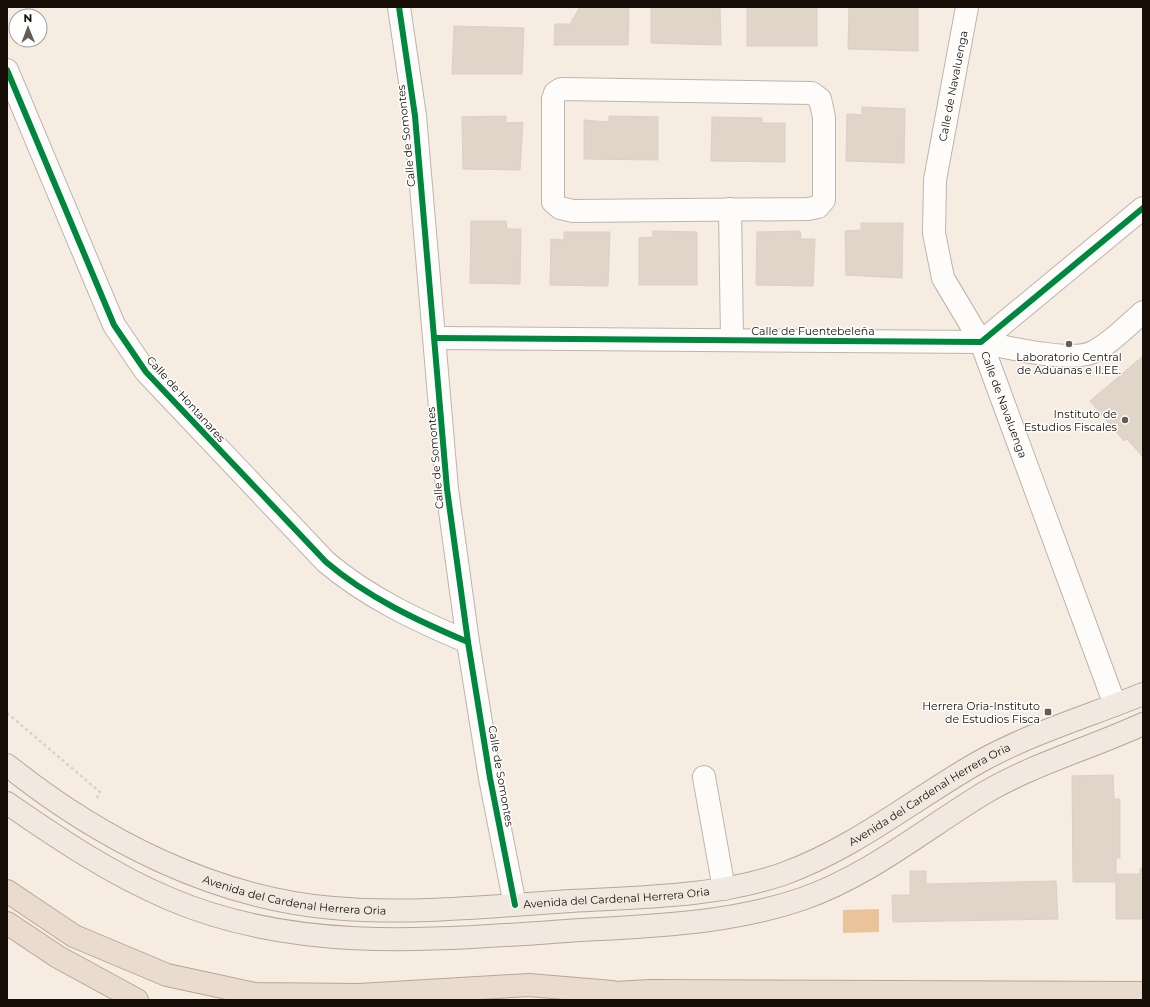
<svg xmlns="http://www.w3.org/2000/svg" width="1150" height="1007" font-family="Montserrat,sans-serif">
<rect width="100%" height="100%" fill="#f7ece2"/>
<polygon fill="#eac39b" points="879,909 879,932 843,933 843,910"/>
<g fill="#e1d4c8" stroke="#d9d0c7">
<polygon points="580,7 629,7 628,45 554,45 555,24 570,24"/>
<polygon points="651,7 720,7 721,45 651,43"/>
<rect x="747" y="7" width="70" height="39"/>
<polygon points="849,7 918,7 918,51 848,49"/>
<polygon points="454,26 524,28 522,74 452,74"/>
<polygon points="862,107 905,109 904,163 846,161 847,114 862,115"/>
<polygon points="506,116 506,123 523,122 520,170 463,169 462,117"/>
<polygon points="609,116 658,117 658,160 584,159 584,120 609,122"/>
<polygon points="712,117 762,118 762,123 785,123 785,162 711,161"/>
<polygon points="471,221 506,221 507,229 521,229 520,284 470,283"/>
<polygon points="861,223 903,223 902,278 846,275 845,231 861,230"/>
<polygon points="653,231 697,232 697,285 639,285 639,238 653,237"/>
<polygon points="800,231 801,239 815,239 813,286 756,285 757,232"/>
<polygon points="564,232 610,232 608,286 550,285 551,239 564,240"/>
<polygon points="1143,356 1143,457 1127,439 1124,441 1090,401"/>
<polygon points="1113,775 1114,799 1120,799 1120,858 1116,858 1116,882 1073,882 1072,776"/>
<polygon points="1140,868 1143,868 1143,919 1116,919 1116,874 1140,874"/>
<polygon points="910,871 926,871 926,884 1056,881 1058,919 893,922 892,895 910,895"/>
</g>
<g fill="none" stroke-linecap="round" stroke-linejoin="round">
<defs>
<g id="minor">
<polyline points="399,7 415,116 447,489 468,642 490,778 515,905"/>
<path id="s1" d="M967,7l-32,173 -1,53 9,45 38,64 134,363"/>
<path d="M7,70l107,255 32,47 180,190c41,35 92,59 142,80"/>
<polygon points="561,89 812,93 820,99 824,117 824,200 818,207 808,209 573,211 560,208 553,202 553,99 555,93"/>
<polyline points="730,209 732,340"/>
<polyline points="435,338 981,342 1143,208"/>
<path d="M981,342c24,5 93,22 114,9 17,-9 33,-26 48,-39"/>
<polyline points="704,777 724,889"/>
</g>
<g id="major">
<path id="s2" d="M7,765c92,74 207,133 326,143 79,7 159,-2 238,-7 71,-4 145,-4 212,-27 72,-26 131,-75 196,-112 52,-29 110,-46 164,-68"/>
<path d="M7,803c52,36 104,71 163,96 126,54 264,41 397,32 79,-5 159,-6 235,-32 67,-23 124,-71 184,-107 50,-29 105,-44 157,-68"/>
</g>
<g id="highway">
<polyline points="7,891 74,936 167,975 255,994 359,995 529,985 612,992"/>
<polyline points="7,923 58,957 137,1000"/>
<polyline points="598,994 650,991 1143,993"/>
</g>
</defs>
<use href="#minor" stroke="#bdb4ac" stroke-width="24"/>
<use href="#major" stroke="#b7a694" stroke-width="24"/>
<use href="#highway" stroke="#b7a694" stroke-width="24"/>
<polyline stroke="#d6d2d0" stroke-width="2.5" stroke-dasharray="3 3" stroke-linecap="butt" points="7,713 100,792 96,800"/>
<use href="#minor" stroke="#fefcfb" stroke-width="22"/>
<use href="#major" stroke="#f1e9e0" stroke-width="22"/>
<use href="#highway" stroke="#e9dcce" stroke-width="22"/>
<defs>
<g id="cycleway">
<polyline points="399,7 415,116 447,489 468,642 490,778 515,905"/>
<path d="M7,70l107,255 32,47 180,190c41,35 92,59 142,80"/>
<polyline points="435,338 981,342 1143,208"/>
</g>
</defs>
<use href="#cycleway" stroke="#fff" stroke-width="8"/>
<use href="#cycleway" stroke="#00873e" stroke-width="6"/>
</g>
<g fill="#655c54" stroke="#fff" stroke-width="1.5">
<circle cx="1069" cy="344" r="4"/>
<circle cx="1125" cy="420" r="4"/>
<rect x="1044" y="708" width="8" height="8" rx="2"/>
</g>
<g text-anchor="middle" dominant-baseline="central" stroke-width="3" stroke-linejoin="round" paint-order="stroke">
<g font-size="11" fill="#160e07" stroke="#fff">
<text transform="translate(953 86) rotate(-79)">Calle de Navaluenga</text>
<text transform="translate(406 136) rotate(-96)">Calle de Somontes</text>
<text x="813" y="331">Calle de Fuentebeleña</text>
<text transform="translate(186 399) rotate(48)">Calle de Hontanares</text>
<text stroke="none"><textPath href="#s1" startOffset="416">Calle de Navaluenga</textPath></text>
<text transform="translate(435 458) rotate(-95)">Calle de Somontes</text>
<text transform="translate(501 776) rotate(80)">Calle de Somontes</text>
<text stroke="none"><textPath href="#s2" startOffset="981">Avenida del Cardenal Herrera Oria</textPath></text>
<text stroke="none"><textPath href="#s2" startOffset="321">Avenida del Cardenal Herrera Oria</textPath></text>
<text stroke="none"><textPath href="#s2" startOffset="645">Avenida del Cardenal Herrera Oria</textPath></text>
</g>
<g font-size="11" fill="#160e07" stroke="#fff" text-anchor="end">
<text x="1069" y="357" text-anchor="middle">Laboratorio Central<tspan x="1069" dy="13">de Aduanas e II.EE.</tspan></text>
<text x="1117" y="414">Instituto de<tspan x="1117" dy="13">Estudios Fiscales</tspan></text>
<text x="1040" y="706">Herrera Oria-Instituto<tspan x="1040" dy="13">de Estudios Fisca</tspan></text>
</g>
</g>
<rect width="1150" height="1007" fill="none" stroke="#160e07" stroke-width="16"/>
<g transform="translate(28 28) rotate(359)"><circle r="19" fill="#ffffff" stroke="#a29f9c"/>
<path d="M0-3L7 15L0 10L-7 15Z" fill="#655c54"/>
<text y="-6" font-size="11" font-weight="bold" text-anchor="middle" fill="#160e07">N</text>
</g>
</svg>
